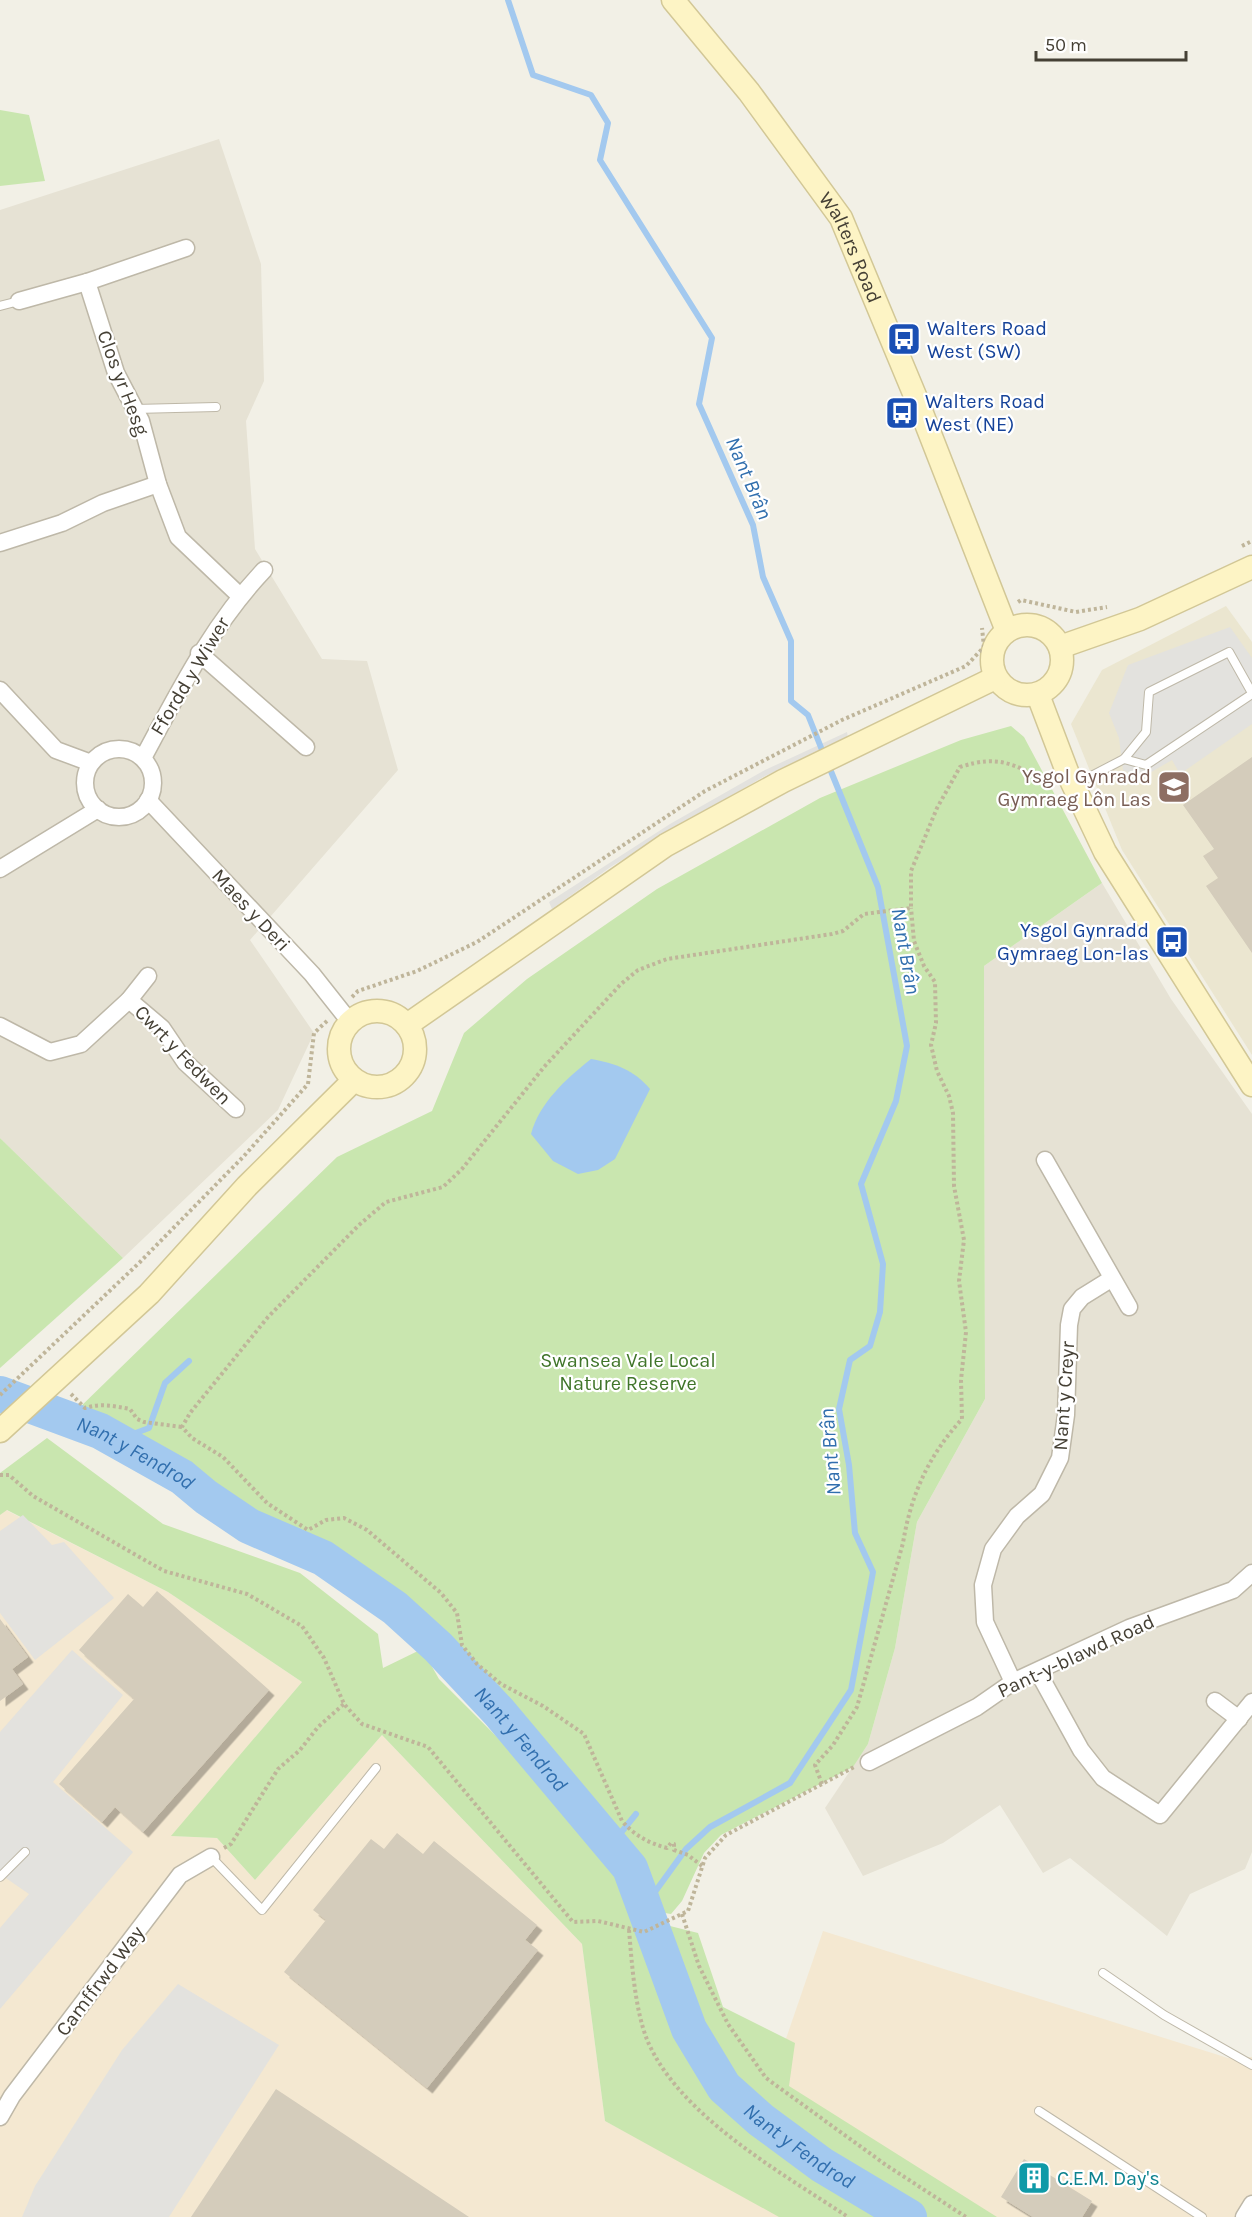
<svg xmlns="http://www.w3.org/2000/svg" width="1252" height="2217" font-family="Karla,sans-serif">
<defs>
<filter id="shadow"><feDropShadow dx="5.5" dy="5.5" stdDeviation="0" flood-color="#0004"/></filter>
</defs>
<rect width="100%" height="100%" fill="#f2f0e6"/>
<g fill="#e6e2d4">
<polygon points="219,139 261,264 264,381 246,421 255,549 322,659 367,661 398,770 250,940 314,1033 278,1110 123,1258 0,1138 0,210"/>
<polygon points="1102,883 1171,999 1252,1114 1252,1852 1245,1869 1190,1894 1167,1936 1070,1858 1043,1873 1000,1805 943,1843 863,1876 825,1808 868,1744 895,1648 917,1522 985,1399 984,966"/>
</g>
<polygon fill="#f4e8d1" points="6,1510 168,1592 302,1682 172,1836 217,1838 255,1880 382,1735 582,1944 605,2121 734,2190 823,1931 1228,2058 1252,2057 1252,2217 0,2217 0,1515"/>
<polygon fill="#ebe6d0" points="1226,606 1252,642 1252,1055 1122,850 1071,724 1102,670"/>
<g fill="#c9e6af">
<polygon points="0,110 29,115 45,181 0,186"/>
<polygon points="1011,726 1024,737 1102,883 984,966 985,1399 917,1522 895,1648 868,1744 853,1767 721,1835 704,1853 682,1901 671,1914 652,1911 632,1864 486,1692 422,1625 362,1576 295,1536 247,1516 189,1475 126,1437 75,1412 337,1157 432,1111 464,1033 527,979 657,889 820,798 961,740"/>
<polygon points="0,1138 123,1258 0,1368"/>
<polygon points="47,1438 163,1524 300,1573 378,1634 383,1668 422,1649 439,1679 588,1828 630,1884 642,1919 698,1933 723,2007 795,2043 789,2086 997,2217 779,2217 605,2121 582,1944 382,1735 255,1880 217,1838 171,1836 302,1682 168,1592 7,1510 0,1515 0,1473"/>
</g>
<g fill="#e3e2de">
<polygon points="1230,627 1252,658 1252,724 1180,774 1172,760 1141,778 1123,770 1119,738 1109,713 1128,665"/>
<polygon points="847,732 848,738 765,776 612,866 552,909 549,902 670,824 765,770"/>
<polygon points="23,1515 52,1545 64,1542 114,1598 35,1660 0,1613 0,1531"/>
<polygon points="72,1650 123,1695 53,1782 133,1852 0,2009 0,1928 29,1894 0,1874 0,1732"/>
<polygon points="178,1984 279,2045 169,2217 22,2217 35,2186 122,2050"/>
</g>
<path fill="#a3c9ef" d="M591,1059c24,4 43,11 59,30l-35,70 -17,11 -20,4 -25,-13 -22,-27c8,-31 35,-55 60,-75z"/>
<g fill="none" stroke-linecap="round" stroke-linejoin="round">
<g stroke="#a3c9ef" stroke-width="6">
<polyline points="508,0 533,75 591,95 608,123 600,160 712,338 699,404 753,525 763,577 791,641 791,701 808,715 824,755"/>
<polyline points="117,1440 149,1428 165,1383 189,1361"/>
<polyline points="196,1505 206,1497"/>
<polyline points="611,1845 636,1814"/>
<polyline points="648,1914 652,1896 686,1849 710,1827 790,1783 851,1690 873,1572 855,1533 849,1465 839,1409 850,1360 870,1346 880,1312 883,1264 861,1184 896,1101 907,1046 878,887 828,764"/>
</g>
<path stroke="#a3c9ef" stroke-width="36" id="s1" d="M0,1394l100,37 82,46 24,20 43,29 74,32 72,50 43,39 61,65 131,156 59,161 35,58 37,33 61,45 87,52"/>
</g>
<g fill="#d4ccbb" filter="url(#shadow)">
<polygon points="1252,757 1252,953 1206,886 1218,878 1203,856 1214,849 1183,805"/>
<polygon points="157,1591 269,1690 143,1832 115,1807 102,1822 59,1784 134,1699 79,1650 128,1594 143,1607"/>
<polygon points="0,1619 28,1657 12,1669 23,1684 0,1701"/>
<polygon points="397,1833 423,1854 434,1841 537,1925 525,1940 538,1950 427,2088 284,1972 326,1920 313,1910 371,1839 384,1849"/>
<polygon points="276,2089 469,2217 191,2217"/>
<polygon points="1024,2159 1092,2201 1082,2217 1033,2217 1001,2197"/>
</g>
<g fill="none" stroke-linecap="round" stroke-linejoin="round">
<defs>
<g id="lane">
<polyline points="0,306 19,301"/>
<polyline points="135,409 216,407"/>
<polyline points="1124,759 1146,765 1252,694"/>
<polyline points="1074,785 1124,759 1146,732 1149,692 1229,652 1252,693"/>
<polyline points="211,1857 262,1910 376,1768"/>
<polyline points="0,1877 25,1852"/>
<polyline points="1103,1973 1164,2015 1252,2065"/>
<polyline points="1039,2111 1202,2217"/>
</g>
<g id="street">
<polyline points="186,248 87,282 116,373 141,421 158,484 178,537 240,596"/>
<polyline points="19,301 87,282"/>
<polyline points="0,543 62,523 103,503 158,484"/>
<polyline points="199,653 306,747"/>
<polyline points="0,690 56,750 91,763"/>
<circle cx="119" cy="783" r="34"/>
<path d="M143,758c36,-67 69,-133 121,-188"/>
<polyline points="148,800 312,974 350,1022"/>
<polyline points="0,869 98,809"/>
<polyline points="129,1000 162,1028 185,1062 236,1109"/>
<polyline points="0,1026 50,1052 81,1044 129,1000 148,976"/>
<polyline points="1045,1160 1129,1307"/>
<polyline points="1038,1672 1081,1750 1103,1778 1160,1815 1252,1702"/>
<polyline points="1013,1682 985,1622 983,1585 993,1549 1017,1516 1042,1494 1060,1458 1066,1415 1069,1325 1072,1309 1082,1297 1111,1279"/>
<polyline points="1215,1701 1239,1719"/>
<polyline points="869,1762 977,1707 1013,1682 1129,1628 1233,1590 1252,1573"/>
<polyline points="0,2117 12,2096 180,1875 211,1857"/>
<polyline points="1244,2217 1252,2204"/>
</g>
<g id="secondary">
<path id="s2" d="M673,0l76,92 92,126 75,180 91,233"/>
<circle cx="1027" cy="660" r="35"/>
<polyline points="1060,647 1140,619 1252,567"/>
<polyline points="1038,695 1068,774 1105,852 1252,1085"/>
<circle cx="377" cy="1049" r="38"/>
<polyline points="407,1025 666,845 783,781 995,678"/>
<polyline points="0,1431 149,1294 247,1186 354,1080"/>
</g>
</defs>
<use href="#lane" stroke="#beb8a8" stroke-width="10"/>
<use href="#street" stroke="#beb8a8" stroke-width="19"/>
<use href="#secondary" stroke="#d2c796" stroke-width="25"/>
<g stroke="#bfb59a" stroke-width="4" stroke-dasharray="3 3" stroke-linecap="butt">
<polyline points="1242,546 1252,541"/>
<polyline points="1018,602 1021,600 1076,612 1107,607"/>
<polyline points="352,997 358,991 417,971 477,942 705,791 842,720 966,666 984,647 982,628"/>
<path d="M71,1394l14,14c16,-5 29,-2 45,1l7,10 7,3 38,5"/>
<polyline points="0,1395 140,1262 244,1156 308,1084 314,1033 327,1021"/>
<polyline points="0,1475 9,1475 33,1496 164,1571 247,1594 302,1626 324,1658 344,1704 362,1724 428,1747 573,1922 598,1921 644,1932 688,1911 705,1858 726,1835 854,1767"/>
<path d="M822,1784l-7,-19 18,-20 24,-38 46,-164c8,-49 26,-88 59,-124l-1,-39 5,-48 -7,-51 5,-41 -10,-54 -1,-73 -4,-17 -12,-25 -6,-26 5,-22 -1,-41 -11,-16 -10,-25 -3,-33"/>
<polyline points="224,1848 231,1844 278,1769 300,1750 318,1727 344,1704"/>
<path d="M702,1866l-14,-11 -14,-5v-6l-3,-1 -4,5c-18,-5 -32,-12 -45,-27l-38,-87 -41,-28 -42,-22 -24,-20 -15,-19 -5,-32 -16,-20 -74,-63 -23,-12 -18,2 -18,10 -41,-27 -44,-46 -31,-19 -10,-11 8,-14 78,-96 91,-92 27,-23 57,-15 19,-18 82,-102 77,-83 17,-14 29,-11 165,-25 11,-3 21,-17 47,-6v-37l26,-63 23,-41c40,-13 53,-2 88,14"/>
<polyline points="682,1914 699,1966 728,2024 766,2078 886,2165 966,2217"/>
<path d="M629,1930c3,35 6,81 19,112 33,75 134,131 200,175"/>
</g>
<use href="#lane" stroke="#fff" stroke-width="8"/>
<use href="#street" stroke="#fff" stroke-width="16"/>
<use href="#secondary" stroke="#fdf4c5" stroke-width="22"/>
</g>
<defs>
<symbol id="bus-square" viewBox="-11 -11 22 22"><rect x="-9" y="-9" width="18" height="18" rx="4" fill="#1a4fb4" stroke="#fff"/><path d="M-5-6H5V4H4V6H2V4H-2V6H-4V4H-5ZM-3.5-4V0h7V-4ZM-3.5 1.2v1.5H-2V1.2ZM2 1.2v1.5H3.5V1.2Z" fill="#fff"/></symbol>
<symbol id="school-square" viewBox="-11 -11 22 22"><rect x="-9" y="-9" width="18" height="18" rx="4" fill="#8d6e63" stroke="#fff"/><path d="M0-5L7-2L0 1L-7-2ZM-4 1L0 2.5L4 1V4Q0 6-4 4Z" fill="#fff"/></symbol>
<symbol id="building-square" viewBox="-11 -11 22 22"><rect x="-9" y="-9" width="18" height="18" rx="4" fill="#0f9aa8" stroke="#fff"/><path d="M-4-6H4V6H1V3H-1V6H-4ZM-2.5-4.3h1.7v1.8h-1.7ZM.8-4.3h1.7v1.8H.8ZM-2.5-1h1.7V.8h-1.7ZM.8-1h1.7V.8H.8Z" fill="#fff"/></symbol>
</defs>
<g fill-rule="evenodd">
<use href="#bus-square" x="885" y="320" width="38" height="38"/>
<use href="#bus-square" x="883" y="394" width="38" height="38"/>
<use href="#school-square" x="1155" y="768" width="38" height="38"/>
<use href="#bus-square" x="1153" y="923" width="38" height="38"/>
<use href="#building-square" x="1015" y="2159" width="38" height="38"/>
</g>
<g text-anchor="middle" dominant-baseline="central" stroke-width="4.5" stroke-linejoin="round" paint-order="stroke">
<g font-size="20" fill="#454035" stroke="#fff">
<text stroke="none"><textPath href="#s2" startOffset="306">Walters Road</textPath></text>
<text transform="translate(123 383) rotate(69)">Clos yr Hesg</text>
<text transform="translate(190 676) rotate(-59)">Ffordd y Wiwer</text>
<text transform="translate(251 910) rotate(47)">Maes y Deri</text>
<text transform="translate(183 1055) rotate(46)">Cwrt y Fedwen</text>
<text transform="translate(1064 1396) rotate(-86)">Nant y Creyr</text>
<text transform="translate(1076 1656) rotate(-25)">Pant-y-blawd Road</text>
<text transform="translate(100 1981) rotate(-53)">Camffrwd Way</text>
</g>
<g font-size="20" fill="#164399" stroke="#fff" text-anchor="start">
<text x="927" y="328">Walters Road<tspan x="927" dy="23">West (SW)</tspan></text>
<text x="925" y="401">Walters Road<tspan x="925" dy="23">West (NE)</tspan></text>
<text x="1149" y="930" text-anchor="end">Ysgol Gynradd<tspan x="1149" dy="23">Gymraeg Lon-las</tspan></text>
</g>
<g font-size="20" fill="#785e54" stroke="#fff" text-anchor="end">
<text x="1151" y="776">Ysgol Gynradd<tspan x="1151" dy="23">Gymraeg Lôn Las</tspan></text>
</g>
<g font-size="20" fill="#40752a" stroke="#fff">
<text x="628" y="1360">Swansea Vale Local<tspan x="628" dy="23">Nature Reserve</tspan></text>
</g>
<g font-size="20" fill="#0d838f" stroke="#fff" text-anchor="start">
<text x="1057" y="2178">C.E.M. Day's</text>
</g>
<g font-size="21" font-style="italic" fill="#316fae" stroke="#fff">
<text transform="translate(749 478) rotate(67)">Nant Brân</text>
<text transform="translate(906 951) rotate(80)">Nant Brân</text>
<text transform="translate(830 1452) rotate(-95)">Nant Brân</text>
<text stroke="none"><textPath href="#s1" startOffset="148">Nant y Fendrod</textPath></text>
<text stroke="none"><textPath href="#s1" startOffset="634">Nant y Fendrod</textPath></text>
<text stroke="none"><textPath href="#s1" startOffset="1138">Nant y Fendrod</textPath></text>
</g>
</g>
<path d="M1036 51v9h150v-9" fill="none" stroke="#454035" stroke-width="3"/>
<text x="1045" y="51" font-size="18" fill="#454035" stroke="#ffffff" stroke-width="4.5" paint-order="stroke">50 m</text>
</svg>
